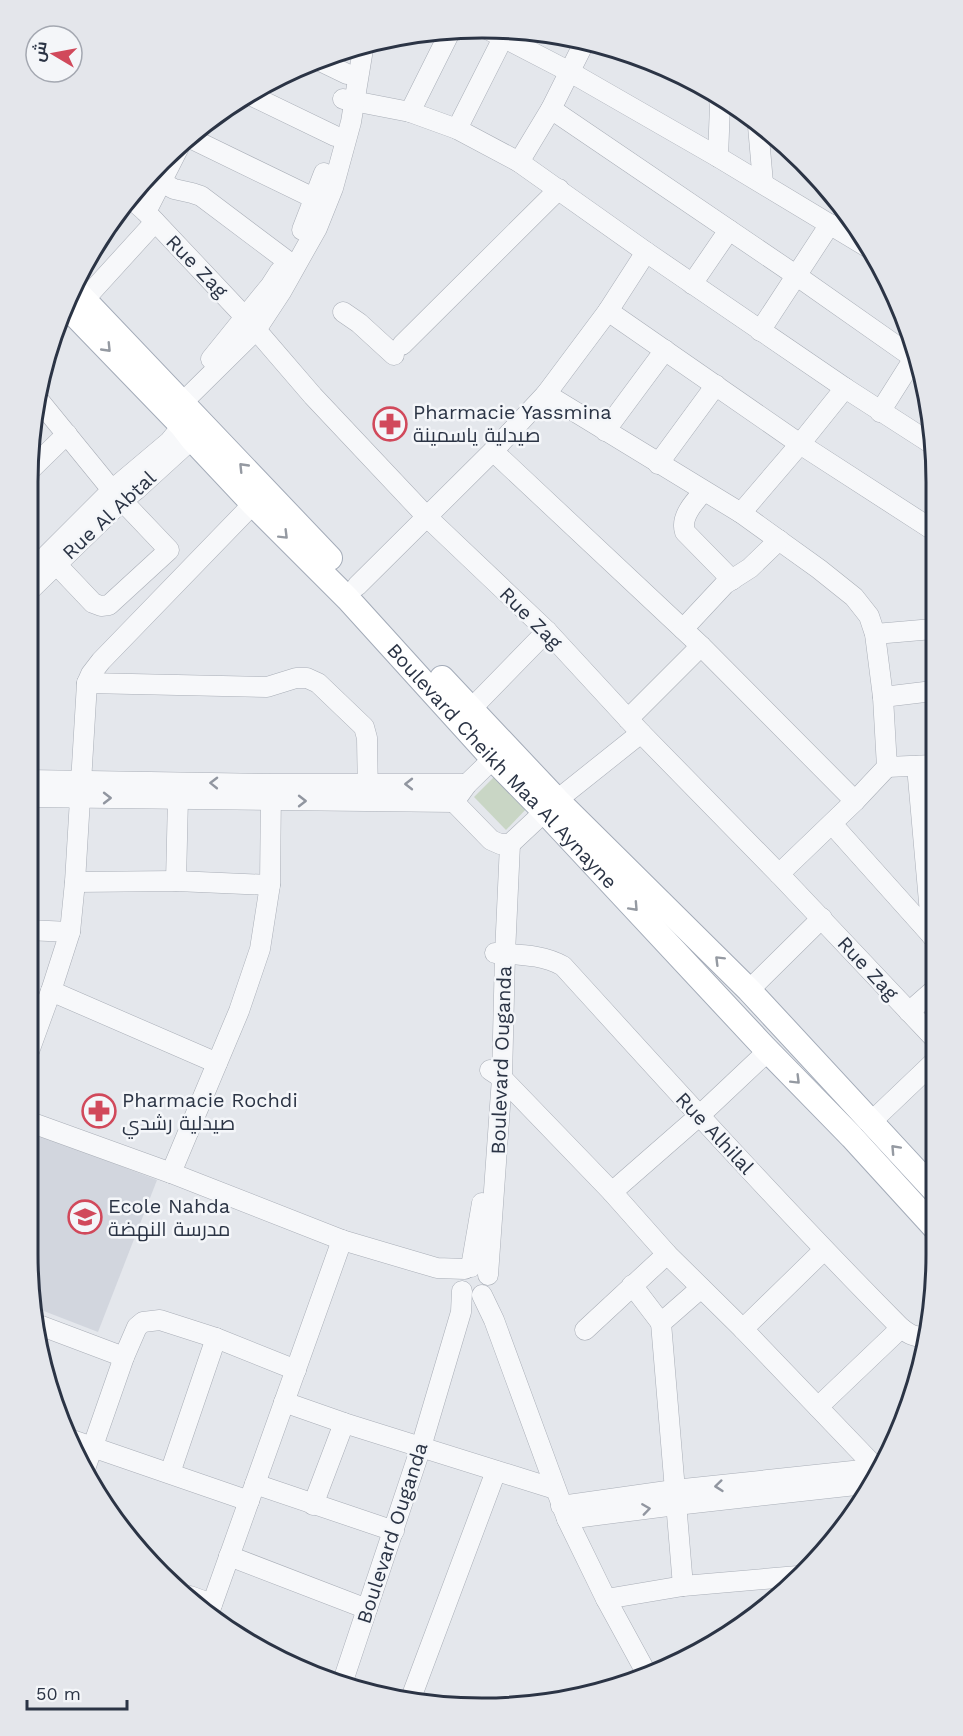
<svg xmlns="http://www.w3.org/2000/svg" width="963" height="1736" font-family="'Work Sans',Cairo,sans-serif">
<rect width="100%" height="100%" fill="#e4e7ec"/>
<polygon fill="#d2d6de" points="27,1130 157,1180 98,1332 36,1308 27,1254"/>
<polygon fill="#c9d6c5" points="497,774 529,806 506,830 474,797"/>
<g fill="none" stroke-linecap="round" stroke-linejoin="round">
<defs>
<g id="minor">
<polyline points="487,29 570,72 718,157 869,248"/>
<polyline points="318,60 347,74"/>
<polyline points="248,94 335,136"/>
<polyline points="343,99 410,112 457,129 519,162 646,252 845,388 932,444"/>
<polyline points="551,109 797,276 918,361"/>
<polyline points="410,112 452,28"/>
<polyline points="758,126 763,183"/>
<polyline points="457,129 507,30"/>
<polyline points="188,137 326,204"/>
<polyline points="718,157 720,105 718,95"/>
<polyline points="519,162 551,109 585,41"/>
<polyline points="161,182 174,189 192,193 201,196 286,260"/>
<polyline points="129,197 146,212 245,317 313,396 427,517 547,631 641,733 779,874 934,1038"/>
<polyline points="146,212 181,143"/>
<polyline points="302,230 324,173"/>
<polyline points="692,284 729,230"/>
<polyline points="84,300 155,222"/>
<polyline points="608,311 800,444 933,530"/>
<polyline points="343,312 359,323 394,355"/>
<polyline points="760,331 830,224"/>
<polyline points="402,345 559,189"/>
<polyline points="211,359 271,285 280,271"/>
<polyline points="546,394 741,513 819,569 854,597 869,616 875,634 883,697 887,767 855,801 779,874"/>
<polyline points="37,398 112,490 169,550 109,605 101,606 93,603 56,564"/>
<polyline points="182,403 256,330 281,292 317,228 333,188 351,122 364,43"/>
<polyline points="880,412 916,355"/>
<polyline points="605,431 665,350"/>
<polyline points="493,451 701,646 855,801"/>
<polyline points="658,464 716,385"/>
<polyline points="28,472 67,434"/>
<path d="M704,491c-10,11 -24,26 -19,41l47,48"/>
<polyline points="741,513 800,444 845,388"/>
<polyline points="47,555 112,490 169,442 182,426"/>
<polyline points="28,559 45,575"/>
<polyline points="357,586 493,451 546,394 608,311 646,252"/>
<polyline points="28,592 122,501 136,490 192,439"/>
<polyline points="683,629 725,584 750,568 779,540"/>
<polyline points="875,634 933,629"/>
<polyline points="87,683 267,687 296,678 307,678 318,683 364,727 367,738 368,796"/>
<polyline points="883,697 933,691"/>
<polyline points="471,709 547,631"/>
<polyline points="628,719 701,646"/>
<polyline points="502,750 467,784 454,802 491,840 500,844 510,844 557,800 641,733"/>
<polyline points="917,766 932,936"/>
<polyline points="887,767 933,765"/>
<polyline points="28,780 271,784 467,784"/>
<polyline points="28,797 454,802"/>
<polyline points="832,824 934,938"/>
<polyline points="176,881 178,798"/>
<polyline points="75,882 176,881 270,885"/>
<polyline points="27,930 70,932"/>
<path d="M495,953c23,2 47,1 68,13 111,122 222,245 338,362 8,6 14,10 24,8"/>
<polyline points="749,990 822,918"/>
<polyline points="51,991 217,1063"/>
<polyline points="909,1012 934,990"/>
<polyline points="27,1057 51,991 70,932 75,882 87,683 91,674 101,661 253,504"/>
<polyline points="490,1070 502,1078 612,1192 667,1254 743,1329 880,1472"/>
<polyline points="27,1121 171,1173 342,1240 437,1268 465,1269"/>
<polyline points="870,1123 934,1062"/>
<polyline points="171,1173 239,1011 260,949 270,885 271,789"/>
<polyline points="612,1192 699,1116 768,1051"/>
<polyline points="471,1267 482,1203"/>
<polyline points="488,1275 502,1078 505,954 510,844"/>
<polyline points="632,1285 661,1323"/>
<polyline points="482,1295 494,1320 567,1519 606,1599 648,1676"/>
<polyline points="39,1325 124,1357"/>
<polyline points="743,1329 824,1250"/>
<polyline points="585,1330 667,1254"/>
<polyline points="284,1402 344,1423 555,1489"/>
<polyline points="818,1407 901,1328"/>
<polyline points="72,1440 249,1501"/>
<polyline points="86,1466 124,1357 137,1327 143,1322 160,1320 216,1338 296,1370"/>
<polyline points="170,1473 216,1338"/>
<polyline points="255,1484 394,1531"/>
<polyline points="313,1505 344,1423"/>
<polyline points="561,1506 674,1490 881,1468"/>
<polyline points="567,1519 676,1505 874,1483"/>
<polyline points="229,1556 367,1609"/>
<polyline points="683,1586 661,1323 701,1288"/>
<polyline points="190,1596 212,1604"/>
<polyline points="606,1599 683,1586 798,1576"/>
<polyline points="209,1613 342,1240"/>
<polyline points="342,1684 421,1447 461,1312 462,1291"/>
<polyline points="411,1698 496,1471"/>
</g>
<g id="major">
<polyline points="74,289 330,558"/>
<path id="s1" d="M66,306l116,120 10,13 61,65 95,95 146,161 50,51 221,237 87,89 83,91"/>
<polyline points="442,678 557,800 749,990 935,1191"/>
</g>
</defs>
<use href="#minor" stroke="#a9aeb7" stroke-width="21"/>
<use href="#major" stroke="#a3abb8" stroke-width="26"/>
<use href="#minor" stroke="#f7f8fa" stroke-width="20"/>
<use href="#major" stroke="#fff" stroke-width="24"/>
</g>
<defs><path id="oneway-chevron" d="M-2-3.5L2.5 0L-2 3.5" fill="none" stroke-width="1.6" stroke-linecap="round" stroke-linejoin="round" transform="scale(1.5)"/></defs>
<g stroke="#959aa2">
<use href="#oneway-chevron" transform="translate(107 348) rotate(46)"/>
<use href="#oneway-chevron" transform="translate(243 467) rotate(-134)"/>
<use href="#oneway-chevron" transform="translate(284 535) rotate(45)"/>
<use href="#oneway-chevron" transform="translate(634 907) rotate(47)"/>
<use href="#oneway-chevron" transform="translate(719 960) rotate(-135)"/>
<use href="#oneway-chevron" transform="translate(796 1080) rotate(45)"/>
<use href="#oneway-chevron" transform="translate(895 1149) rotate(-133)"/>
</g>
<g stroke="#9196a0">
<use href="#oneway-chevron" transform="translate(214 783) rotate(-179)"/>
<use href="#oneway-chevron" transform="translate(409 784) rotate(180)"/>
<use href="#oneway-chevron" transform="translate(107 798)"/>
<use href="#oneway-chevron" transform="translate(302 801)"/>
<use href="#oneway-chevron" transform="translate(719 1486) rotate(174)"/>
<use href="#oneway-chevron" transform="translate(646 1509) rotate(-8)"/>
</g>
<defs>
<symbol id="pharmacy-ring" viewBox="-11 -11 22 22"><circle r="9.5" fill="#f4f6f9" stroke="#d1495b" stroke-width="1.5"/><path d="M-2-6h4v4h4v4h-4v4h-4v-4h-4v-4h4Z" fill="#d1495b"/></symbol>
<symbol id="school-ring" viewBox="-11 -11 22 22"><circle r="9.5" fill="#f4f6f9" stroke="#d1495b" stroke-width="1.5"/><path d="M0-5L7-2L0 1L-7-2ZM-4 1L0 2.5L4 1V4Q0 6-4 4Z" fill="#d1495b"/></symbol>
</defs>
<g fill-rule="evenodd">
<use href="#pharmacy-ring" x="371" y="405" width="38" height="38"/>
<use href="#pharmacy-ring" x="80" y="1092" width="38" height="38"/>
<use href="#school-ring" x="66" y="1198" width="38" height="38"/>
</g>
<g text-anchor="middle" dominant-baseline="central" stroke-width="5" stroke-linejoin="round" paint-order="stroke">
<g font-size="20" fill="#2b3445" stroke="#f4f6f9">
<text transform="translate(197 266) rotate(46)">Rue Zag</text>
<text transform="translate(109 515) rotate(-43)">Rue Al Abtal</text>
<text transform="translate(531 618) rotate(45)">Rue Zag</text>
<text stroke="none"><textPath href="#s1" startOffset="634">Boulevard Cheikh Maa Al Aynayne</textPath></text>
<text transform="translate(868 968) rotate(47)">Rue Zag</text>
<text transform="translate(501 1060) rotate(-88)">Boulevard Ouganda</text>
<text transform="translate(715 1133) rotate(47)">Rue Alhilal</text>
<text transform="translate(392 1533) rotate(-72)">Boulevard Ouganda</text>
</g>
<g font-size="20" fill="#2b3445" stroke="#f4f6f9" text-anchor="start">
<text x="413" y="412">Pharmacie Yassmina<tspan x="413" dy="23">صيدلية ياسمينة</tspan></text>
<text x="122" y="1100">Pharmacie Rochdi<tspan x="122" dy="23">صيدلية رشدي</tspan></text>
<text x="108" y="1206">Ecole Nahda<tspan x="108" dy="23">مدرسة النهضة</tspan></text>
</g>
</g>
<path d="M0 0H963V1736H0ZM482 38H482A444 444 0 0 1 926 482V1254A444 444 0 0 1 482 1698H482A444 444 0 0 1 38 1254V482A444 444 0 0 1 482 38Z" fill="#e4e6eb" fill-rule="evenodd"/>
<path fill="none" stroke="#2b3445" stroke-width="3" d="M482 38H482A444 444 0 0 1 926 482V1254A444 444 0 0 1 482 1698H482A444 444 0 0 1 38 1254V482A444 444 0 0 1 482 38Z"/>
<g transform="translate(54 54) rotate(280)"><circle r="28" fill="#f4f6f9" stroke="#a4a8b1" stroke-width="1.5"/>
<path d="M0-4.5L10 22L0 15L-10 22Z" fill="#d1495b"/>
<text y="-9" font-size="16" font-weight="bold" text-anchor="middle" fill="#2b3445">ش</text>
</g>
<path d="M27 1700v9h100v-9" fill="none" stroke="#2b3445" stroke-width="3"/>
<text x="36" y="1700" font-size="18" fill="#2b3445" stroke="#f4f6f9" stroke-width="4.5" paint-order="stroke">50 m</text>
</svg>
